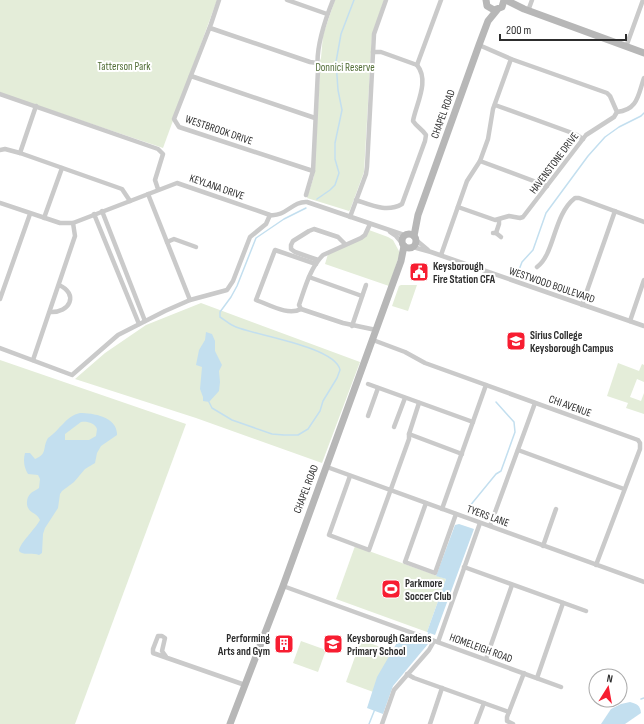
<svg xmlns="http://www.w3.org/2000/svg" width="644" height="724" font-family="'Sofia Sans Condensed',sans-serif">
<rect width="100%" height="100%" fill="#fff"/>
<g fill="#e4edd9">
<polygon points="0,0 217,0 163,148 0,93"/>
<polygon points="335,0 384,0 372,35 364,172 350,210 349,211 307,198 314,176 320,72 319,63 321,58 323,35"/>
<polygon points="369,230 388,237 393,240 400,253 389,286 325,264 328,254 366,236"/>
<polygon points="401,285 417,285 408,311 392,306 399,286"/>
<polygon points="201,303 360,362 322,463 196,418 75,379 105,353 146,325"/>
<polygon points="0,360 186,424 75,724 0,724"/>
<polygon points="618,363 639,371 642,364 644,365 644,382 637,379 630,397 641,401 644,393 644,414 626,408 628,403 607,396"/>
<polygon points="355,546 446,579 427,632 336,599"/>
<polygon points="361,640 392,651 376,693 346,682"/>
<polygon points="301,641 326,650 318,672 293,663"/>
</g>
<g fill="#c3dfef" fill-rule="evenodd">
<polygon points="206,332 212,334 215,341 215,351 222,365 219,371 220,382 219,391 209,402 203,401 203,397 200,389 202,367 196,365 199,350 205,340"/>
<path d="M80,413c13,0 38,4 37,22l-16,11 -4,7 -2,10 -10,6 -11,13 -12,9 -2,3 -2,14 -13,20 -2,6 -1,19 -3,2c-8,-3 -16,1 -20,-4 0,-7 17,-23 21,-31 -3,-8 -14,-7 -13,-18 0,-3 1,-6 4,-9 2,-2 6,-3 8,-5l1,-9 -2,-4 -10,-1c-4,-7 -5,-13 -3,-21h5l5,6c13,-5 7,-11 13,-21 12,-8 18,-22 32,-25zM81,422c6,-1 14,1 16,7l-1,7 -7,4h-24v-6z"/>
<polygon points="459,524 474,529 435,635 427,632 446,579 436,576 455,525"/>
<polygon points="402,634 428,644 393,686 383,714 367,708 377,677"/>
<path d="M630,702c7,2 10,3 11,11l-16,11h-24l10,-15 10,-5z"/>
</g>
<g fill="none" stroke-linecap="round" stroke-linejoin="round">
<g stroke="#c3dfef" stroke-width="1.5">
<polyline points="317,199 330,190 335,185 339,173 335,159 335,143 342,110 338,90 336,62 341,34 354,0"/>
<polyline points="517,275 522,262 533,250 546,213 588,156 605,137 619,127 641,116 644,113"/>
<path d="M209,402l3,6 20,12 40,14 12,1h14l10,-6 12,-18 3,-10 14,-23 3,-8c-4,-23 -85,-35 -104,-43 -6,-2 -11,-7 -16,-10v-5l11,-15 6,-11 19,-48 28,-19 22,-11"/>
<polyline points="469,507 496,474 501,471 515,432 514,422 496,402"/>
<polyline points="428,635 430,631"/>
<polyline points="641,699 644,698"/>
<polyline points="369,724 375,709"/>
</g>
<g stroke="#cacaca" stroke-width="4.5">
<polyline points="219,0 211,24 174,119 179,127 313,171"/>
<polyline points="287,0 327,14"/>
<polyline points="528,11 532,0"/>
<polyline points="210,28 310,62 317,63"/>
<polyline points="626,47 643,0"/>
<polyline points="373,52 381,52 417,65"/>
<polyline points="417,65 441,0"/>
<polyline points="191,76 315,118"/>
<polyline points="0,94 158,149 163,154 155,180 158,189"/>
<polyline points="495,105 575,134 583,139"/>
<path d="M617,112c21,-2 21,-17 27,-34"/>
<polyline points="0,150 5,149 20,153 122,189 130,201"/>
<polyline points="20,153 36,106"/>
<polyline points="480,161 547,186"/>
<polyline points="148,194 190,300"/>
<path d="M306,195l7,-24 5,-101c-3,-22 7,-50 15,-70"/>
<path d="M356,200c15,5 31,13 46,4l23,-63 1,-6c-4,-6 -9,-8 -13,-14 3,-17 17,-40 4,-56"/>
<path d="M0,203l60,20h13l104,-40 93,32c16,2 22,-14 37,-13l97,33"/>
<polyline points="458,207 495,220 509,216 520,218 523,217 586,135 614,117 617,112 610,96 607,93 511,59 479,45"/>
<polyline points="102,211 145,321"/>
<polyline points="94,214 139,324"/>
<polyline points="350,217 366,174 367,167 374,34 386,0"/>
<polyline points="44,218 62,168"/>
<path d="M370,224l-5,11 -4,3 -38,17c-13,13 -18,33 -24,50l2,4 42,14 33,7"/>
<polyline points="390,232 396,236 402,243"/>
<polyline points="493,233 496,233 501,237"/>
<polyline points="496,233 499,224 499,220"/>
<polyline points="416,240 428,250"/>
<polyline points="167,242 174,239 196,247"/>
<polyline points="413,247 431,252 644,326"/>
<polyline points="441,255 467,181 480,161 488,139 493,109 511,59"/>
<polyline points="318,260 295,252 291,249 291,245 293,241 309,231 314,229 338,237 345,244"/>
<path d="M537,267c18,-13 16,-52 38,-69h4l65,24"/>
<polyline points="309,277 362,296"/>
<polyline points="0,299 30,214"/>
<polyline points="582,305 615,211"/>
<path d="M301,309c-13,7 -31,-4 -45,-9l19,-50 41,14"/>
<path d="M50,312c20,1 29,-18 9,-27"/>
<polyline points="630,321 644,280"/>
<polyline points="352,326 366,285"/>
<polyline points="373,340 405,352 425,363 638,440 640,443 640,449 596,565"/>
<polyline points="0,348 72,375 118,335 165,311 190,300 227,290 233,281 250,237 266,224 270,215"/>
<polyline points="33,360 75,236 73,223"/>
<polyline points="368,384 473,422"/>
<polyline points="368,416 378,388"/>
<polyline points="394,427 405,398"/>
<polyline points="409,434 462,454"/>
<polyline points="518,450 624,489"/>
<polyline points="327,467 644,582"/>
<polyline points="350,476 329,535 369,550 409,439 409,434 419,403"/>
<polyline points="426,503 405,562 435,573 456,514"/>
<polyline points="442,509 486,385"/>
<polyline points="490,526 535,403"/>
<polyline points="543,546 556,509"/>
<polyline points="464,567 586,611"/>
<polyline points="283,586 561,687"/>
<polyline points="438,642 480,523"/>
<polyline points="167,658 162,651 165,638 162,636 158,636 153,649 153,653 245,685"/>
<polyline points="486,659 512,585"/>
<polyline points="407,674 414,678 509,712"/>
<polyline points="537,678 563,603"/>
<polyline points="382,724 394,690 429,650 434,641"/>
<polyline points="430,724 442,688"/>
<polyline points="476,724 484,703"/>
<polyline points="513,724 507,721 507,717 524,673"/>
</g>
<g stroke="#b7b7b7" stroke-width="7">
<polyline points="486,0 487,6 494,10 502,7 504,0"/>
<polyline points="506,0 524,9 644,53"/>
<circle cx="409" cy="241" r="7"/>
<polyline points="414,236 418,215 479,45 488,21 497,10"/>
<polyline points="230,724 283,586 401,261 404,246"/>
</g>
</g>
<defs>
<symbol id="civic-square" viewBox="-11 -11 22 22"><rect x="-9" y="-9" width="18" height="18" rx="4" fill="#f71d31" stroke="#fff"/><path d="M-.6-6.5H3V-4.5H.6V-3L4-1V1h2V6H-6V1h2V-1L-.6-3ZM-1.2 2.5V6h2.4V2.5Z" fill="#fff"/></symbol>
<symbol id="school-square" viewBox="-11 -11 22 22"><rect x="-9" y="-9" width="18" height="18" rx="4" fill="#f71d31" stroke="#fff"/><path d="M0-5L7-2L0 1L-7-2ZM-4 1L0 2.5L4 1V4Q0 6-4 4Z" fill="#fff"/></symbol>
<symbol id="stadium-square" viewBox="-11 -11 22 22"><rect x="-9" y="-9" width="18" height="18" rx="4" fill="#f71d31" stroke="#fff"/><path d="M0-5a6.5 5 0 1 0 0 10a6.5 5 0 1 0 0-10ZM-3.5-1.8h7v3.6h-7Z" fill="#fff"/></symbol>
<symbol id="building-square" viewBox="-11 -11 22 22"><rect x="-9" y="-9" width="18" height="18" rx="4" fill="#f71d31" stroke="#fff"/><path d="M-4-6H4V6H1V3H-1V6H-4ZM-2.5-4.3h1.7v1.8h-1.7ZM.8-4.3h1.7v1.8H.8ZM-2.5-1h1.7V.8h-1.7ZM.8-1h1.7V.8H.8Z" fill="#fff"/></symbol>
</defs>
<g fill-rule="evenodd">
<use href="#civic-square" x="408" y="261" width="22" height="22"/>
<use href="#school-square" x="505" y="330" width="22" height="22"/>
<use href="#stadium-square" x="380" y="578" width="22" height="22"/>
<use href="#building-square" x="273" y="633" width="22" height="22"/>
<use href="#school-square" x="322" y="633" width="22" height="22"/>
</g>
<g text-anchor="middle" dominant-baseline="central" stroke-width="4" stroke-linejoin="round" paint-order="stroke">
<g font-size="11" fill="#516d36" stroke="#fff">
<text x="124" y="66">Tatterson Park</text>
<text x="345" y="67">Donnici Reserve</text>
</g>
<g font-size="11" fill="#2d2d2d" stroke="#fff">
<text transform="translate(443 114) rotate(-70)">CHAPEL ROAD</text>
<text transform="translate(219 130) rotate(19)">WESTBROOK DRIVE</text>
<text transform="translate(554 163) rotate(-53)">HAVENSTONE DRIVE</text>
<text transform="translate(217 187) rotate(19)">KEYLANA DRIVE</text>
<text transform="translate(552 285) rotate(19)">WESTWOOD BOULEVARD</text>
<text transform="translate(570 406) rotate(20)">CHI AVENUE</text>
<text transform="translate(306 489) rotate(-69)">CHAPEL ROAD</text>
<text transform="translate(488 516) rotate(20)">TYERS LANE</text>
<text transform="translate(481 648) rotate(20)">HOMELEIGH ROAD</text>
</g>
<g font-size="11" font-weight="bold" fill="#2d2d2d" stroke="#fff" text-anchor="start">
<text x="433" y="266">Keysborough<tspan x="433" dy="13">Fire Station CFA</tspan></text>
<text x="530" y="335">Sirius College<tspan x="530" dy="13">Keysborough Campus</tspan></text>
<text x="405" y="583">Parkmore<tspan x="405" dy="13">Soccer Club</tspan></text>
<text x="270" y="638" text-anchor="end">Performing<tspan x="270" dy="13">Arts and Gym</tspan></text>
<text x="347" y="638">Keysborough Gardens<tspan x="347" dy="13">Primary School</tspan></text>
</g>
</g>
<g transform="translate(608 688) rotate(11)"><circle r="19" fill="#ffffff" stroke="#ababab"/>
<path d="M0-3L7 15L0 10L-7 15Z" fill="#f71d31"/>
<text y="-6" font-size="11" font-weight="bold" text-anchor="middle" fill="#2d2d2d">N</text>
</g>
<path d="M500 34v6h126v-6" fill="none" stroke="#2d2d2d" stroke-width="2"/>
<text x="506" y="34" font-size="12" fill="#2d2d2d" stroke="#ffffff" stroke-width="3" paint-order="stroke">200 m</text>
</svg>
